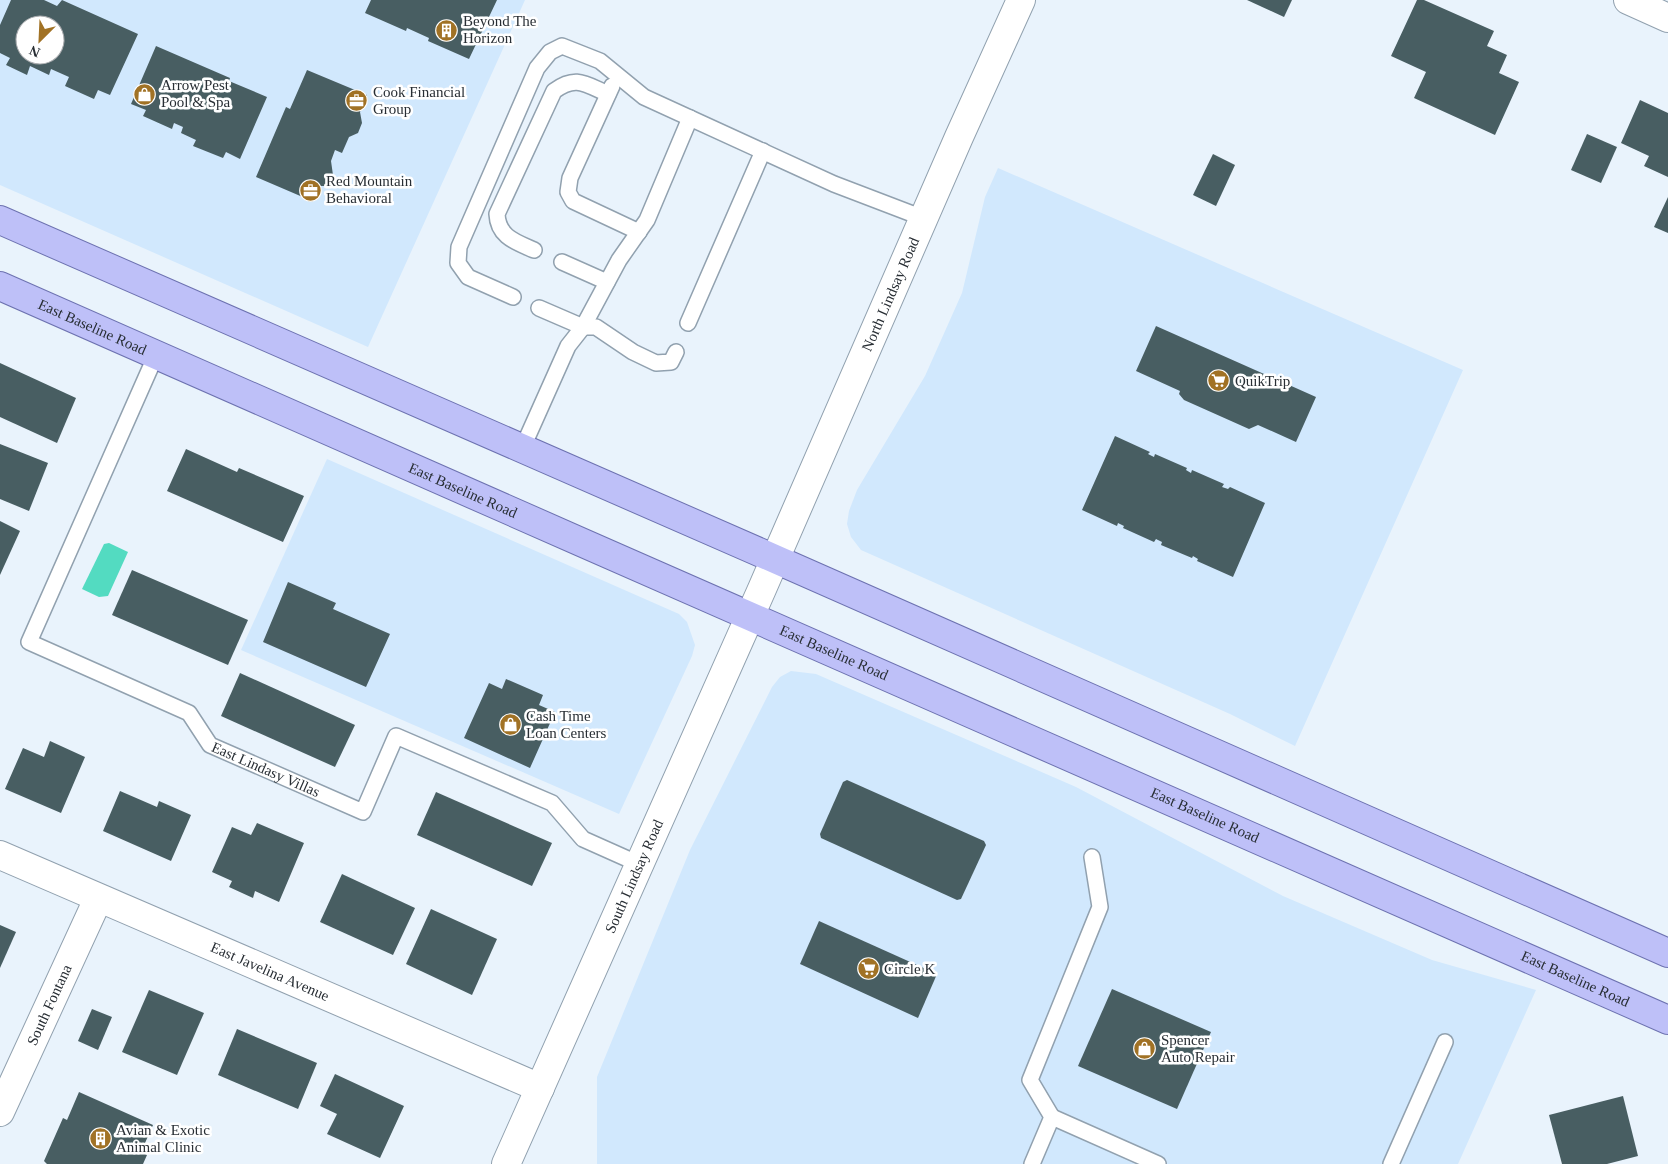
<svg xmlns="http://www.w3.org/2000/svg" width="1668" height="1164" font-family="Georgia,serif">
<rect width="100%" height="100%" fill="#e9f3fc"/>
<g fill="#d1e8fd" fill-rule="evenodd">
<path d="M0,0h525l-157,347 -368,-162zM25,25h30v30h-30z"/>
<polygon points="998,168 1463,370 1295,746 1230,714 861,550 851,537 847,524 849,511 857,490 925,376 962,293 985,197"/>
<polygon points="327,459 679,614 687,622 695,645 692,656 619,814 241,650"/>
<polygon points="791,671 816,674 1076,787 1283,896 1432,960 1536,990 1458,1164 597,1164 597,1077 690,850 772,687 780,677"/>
</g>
<polygon fill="#53dbc1" points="109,543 128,552 108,596 99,597 82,589 104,544"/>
<g fill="#485e62" fill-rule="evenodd">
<path d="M11,0h33l13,6 5,-6 76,34 -28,61 -12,-5 -4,9 -29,-13 4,-9 -18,-8 -2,6 -19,-9 -3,9 -21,-10 4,-7 -10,-5v-28zM25,25h30v30h-30z"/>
<polygon points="371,0 497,0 469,59 428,41 429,38 407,28 406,31 365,13"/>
<polygon points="1247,0 1292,0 1284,17"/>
<polygon points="1417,0 1424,0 1494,31 1487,46 1507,55 1499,73 1519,82 1495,135 1414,98 1426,72 1391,56"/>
<polygon points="156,46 230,78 229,81 267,97 240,159 226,152 223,158 193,146 196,140 181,133 183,127 174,123 172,129 143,116 146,110 131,104"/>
<polygon points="307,70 367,95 360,112 362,123 358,133 349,137 342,153 335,150 331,161 333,175 325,186 319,186 312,201 256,177 286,107 290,109"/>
<polygon points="1640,100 1668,113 1668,177 1644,166 1649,156 1621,143"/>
<polygon points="1587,134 1617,147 1601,183 1571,170"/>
<polygon points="1213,154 1235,165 1216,206 1193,195"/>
<polygon points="1668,197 1668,233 1654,227"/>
<polygon points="1156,326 1316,397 1296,442 1258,425 1249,429 1184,400 1179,394 1180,391 1136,371"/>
<polygon points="0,363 76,398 57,443 0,417"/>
<polygon points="1115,436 1150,452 1148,454 1154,457 1155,454 1187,468 1186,470 1191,473 1192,470 1224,484 1222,487 1228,489 1230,487 1265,503 1233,577 1197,561 1198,559 1193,556 1192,558 1161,545 1162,542 1156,539 1154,542 1123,528 1124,526 1118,523 1117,526 1082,510"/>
<polygon points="0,444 48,463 29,511 0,499"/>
<polygon points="186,449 237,472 239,468 304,496 283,542 167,491"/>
<polygon points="0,521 20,531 0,575"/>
<polygon points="132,570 248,620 228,665 112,615"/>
<polygon points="288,582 336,603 333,609 390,634 366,687 263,642"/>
<polygon points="240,673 355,725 335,767 221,716"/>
<polygon points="506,679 543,695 539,705 555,712 530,768 464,738 489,683 502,689"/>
<polygon points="50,741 85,757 61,813 5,789 23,748 44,757"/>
<polygon points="847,780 984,841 986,845 961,899 957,900 821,838 820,834 843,782"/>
<polygon points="120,791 157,807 159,801 191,815 171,861 103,831"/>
<polygon points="436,792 552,843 532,886 417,835"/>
<polygon points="257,823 304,843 279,902 255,891 253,898 229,887 232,881 212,872 232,827 251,835"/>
<polygon points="342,874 415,908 393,955 320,922"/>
<polygon points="431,909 497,939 472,995 406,964"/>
<polygon points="819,921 937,974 918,1018 800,964"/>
<polygon points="0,925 16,932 0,968"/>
<polygon points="1112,989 1211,1032 1177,1109 1078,1066"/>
<polygon points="149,990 204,1013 177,1075 122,1052"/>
<polygon points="92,1009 112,1017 98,1050 78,1041"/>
<polygon points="237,1029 317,1063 298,1109 218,1075"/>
<polygon points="335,1074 404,1106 380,1158 327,1134 337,1114 320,1106"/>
<polygon points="79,1092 153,1125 141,1152 147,1155 143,1164 47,1164 44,1161 63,1118 67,1120"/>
<polygon points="1623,1096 1638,1156 1607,1164 1562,1164 1549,1115"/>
</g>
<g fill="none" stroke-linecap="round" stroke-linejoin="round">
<defs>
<g id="lane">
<polyline points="612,86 570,178 568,192 573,201 639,232"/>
<path d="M534,250c-18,-8 -36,-13 -37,-36l57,-123c22,-16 31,-7 54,3"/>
<polyline points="562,262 607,282"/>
<polyline points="513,297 468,277 458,263 459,247 537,68 550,52 562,46 600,61 644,97 834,184 923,218"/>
<polyline points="539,308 583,327 596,327 633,352 656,363 671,362 676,352"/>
<polyline points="688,323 763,151"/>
<path id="s1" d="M156,355l-127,287 160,71 21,32 153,67 33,-76 156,67 31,36 56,25"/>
<polyline points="522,449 568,346 583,327 619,260 647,220 690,118"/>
<polyline points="1052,1117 1158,1164"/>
<polyline points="1032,1164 1052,1117 1030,1080 1100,907 1092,857"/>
<polyline points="1391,1164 1445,1042"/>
</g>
<g id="street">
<polyline points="1628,0 1668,18"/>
<path id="s2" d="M0,855l540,233"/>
<path id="s3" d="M0,1112l98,-213"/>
</g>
<g id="secondary">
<path id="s4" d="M506,1164l256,-575 197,-452 62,-137"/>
</g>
<g id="primary">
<polyline points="0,220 775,559 1668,953"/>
<path id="s5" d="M0,286c555,247 1113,486 1668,734"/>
</g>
</defs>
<use href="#lane" stroke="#91a1af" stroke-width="18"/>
<use href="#street" stroke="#91a1af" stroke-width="30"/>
<use href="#secondary" stroke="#91a1af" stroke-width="30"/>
<use href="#primary" stroke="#6d72b0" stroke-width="30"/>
<use href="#lane" stroke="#fff" stroke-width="15"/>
<use href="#street" stroke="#fff" stroke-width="28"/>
<use href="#secondary" stroke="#fff" stroke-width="28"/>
<use href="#primary" stroke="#bec0f8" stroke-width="28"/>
</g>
<defs>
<symbol id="building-disc" viewBox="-11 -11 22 22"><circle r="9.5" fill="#a17225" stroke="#fff"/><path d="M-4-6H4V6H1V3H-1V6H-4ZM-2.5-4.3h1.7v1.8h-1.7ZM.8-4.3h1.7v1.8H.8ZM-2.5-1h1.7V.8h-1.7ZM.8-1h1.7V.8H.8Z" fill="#fff"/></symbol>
<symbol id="shop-disc" viewBox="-11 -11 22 22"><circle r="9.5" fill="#a17225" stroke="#fff"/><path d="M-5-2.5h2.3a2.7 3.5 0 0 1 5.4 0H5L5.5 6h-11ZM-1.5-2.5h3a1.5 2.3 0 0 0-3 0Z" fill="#fff"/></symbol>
<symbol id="office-disc" viewBox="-11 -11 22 22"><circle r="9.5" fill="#a17225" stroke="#fff"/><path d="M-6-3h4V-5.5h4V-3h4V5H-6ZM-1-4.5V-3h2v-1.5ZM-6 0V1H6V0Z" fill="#fff"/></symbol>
<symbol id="supermarket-disc" viewBox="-11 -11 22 22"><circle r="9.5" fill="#a17225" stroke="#fff"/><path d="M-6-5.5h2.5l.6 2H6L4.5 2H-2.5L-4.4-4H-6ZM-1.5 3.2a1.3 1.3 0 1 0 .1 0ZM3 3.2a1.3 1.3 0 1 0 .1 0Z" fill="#fff"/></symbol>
</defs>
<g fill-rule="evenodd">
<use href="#building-disc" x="434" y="18" width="25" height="25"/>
<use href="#shop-disc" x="132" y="82" width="25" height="25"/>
<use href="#office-disc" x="344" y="88" width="25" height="25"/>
<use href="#office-disc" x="298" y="178" width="25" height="25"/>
<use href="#supermarket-disc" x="1206" y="368" width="25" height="25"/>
<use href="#shop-disc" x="498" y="712" width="25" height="25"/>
<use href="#supermarket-disc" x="856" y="956" width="25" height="25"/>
<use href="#shop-disc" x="1132" y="1036" width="25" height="25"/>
<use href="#building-disc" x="88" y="1126" width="25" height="25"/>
</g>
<g text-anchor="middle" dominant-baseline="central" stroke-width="5" stroke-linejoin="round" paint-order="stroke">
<g font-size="15" fill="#282e34" stroke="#fff" text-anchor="start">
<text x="463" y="21">Beyond The<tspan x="463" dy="17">Horizon</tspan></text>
<text x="161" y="85">Arrow Pest<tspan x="161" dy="17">Pool &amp; Spa</tspan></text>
<text x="373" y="92">Cook Financial<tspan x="373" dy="17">Group</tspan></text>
<text x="326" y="181">Red Mountain<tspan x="326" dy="17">Behavioral</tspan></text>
<text x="1235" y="381">QuikTrip</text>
<text x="526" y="716">Cash Time<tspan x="526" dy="17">Loan Centers</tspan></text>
<text x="884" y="969">Circle K</text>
<text x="1161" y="1040">Spencer<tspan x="1161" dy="17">Auto Repair</tspan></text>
<text x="116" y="1130">Avian &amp; Exotic<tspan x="116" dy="17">Animal Clinic</tspan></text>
</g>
<g font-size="15" fill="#282e34" stroke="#fff">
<text stroke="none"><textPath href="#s4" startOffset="951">North Lindsay Road</textPath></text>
<text stroke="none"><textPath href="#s5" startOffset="101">East Baseline Road</textPath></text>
<text stroke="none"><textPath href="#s5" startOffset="506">East Baseline Road</textPath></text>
<text stroke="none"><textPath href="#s5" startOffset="911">East Baseline Road</textPath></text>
<text stroke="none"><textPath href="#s1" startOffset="588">East Lindasy Villas</textPath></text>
<text stroke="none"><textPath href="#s5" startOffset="1316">East Baseline Road</textPath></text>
<text stroke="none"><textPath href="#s4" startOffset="315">South Lindsay Road</textPath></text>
<text stroke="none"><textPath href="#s2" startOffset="294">East Javelina Avenue</textPath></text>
<text stroke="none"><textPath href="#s5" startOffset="1721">East Baseline Road</textPath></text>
<text stroke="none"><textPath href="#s3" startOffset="118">South Fontana</textPath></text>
</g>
</g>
<g transform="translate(40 40) rotate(204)"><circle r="24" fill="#ffffff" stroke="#a9abae"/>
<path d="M0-4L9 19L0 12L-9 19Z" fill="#a17225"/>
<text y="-8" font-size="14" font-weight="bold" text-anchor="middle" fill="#282e34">N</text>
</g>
</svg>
